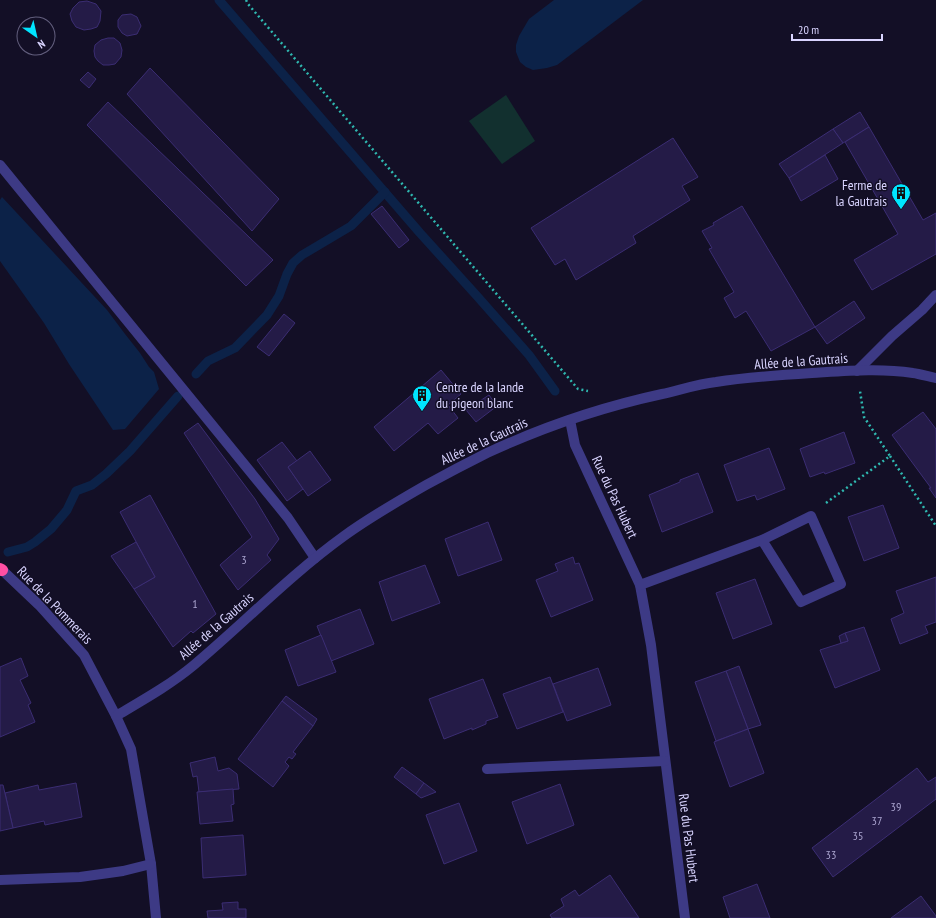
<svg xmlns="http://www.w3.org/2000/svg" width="936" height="918" font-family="'PT Sans Narrow',sans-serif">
<rect width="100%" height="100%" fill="#130f26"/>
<polygon fill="#12302f" points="506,95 535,141 502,164 469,121"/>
<g fill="#0c2248">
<polygon points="554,0 643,0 557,65 547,68 533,70 526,67 520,62 516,52 516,45 519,36 529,19"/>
<polygon points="2,197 107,310 125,334 140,353 149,367 154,372 159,389 125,429 113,430 69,364 44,323 0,261 0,200"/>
</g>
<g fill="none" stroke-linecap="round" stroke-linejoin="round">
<g stroke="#0c2248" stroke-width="9">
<polyline points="219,0 420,233 477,296 529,355 555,391"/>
<polyline points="196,374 208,361 235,348 267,315 279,296 287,274 293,263 302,255 351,226 385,192"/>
<polyline points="8,552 27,547 35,542 51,529 67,510 76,491 92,485 106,474 130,451 178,396"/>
</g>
</g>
<g fill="#241b47" stroke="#3b2d73">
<polygon points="87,1 96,4 101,11 100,21 97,27 91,29 84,30 76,27 72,21 70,14 73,8 79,2"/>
<polygon points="131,14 137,17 141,26 137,34 127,36 122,33 118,27 118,20 122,15"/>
<polygon points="108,38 114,38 120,43 122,50 121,57 115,64 109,65 103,65 98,61 95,57 94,51 95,45 101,40"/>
<polygon points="150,68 279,199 252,231 127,94"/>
<polygon points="88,72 96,79 89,88 80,80"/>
<polygon points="108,102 273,260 246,286 87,125"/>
<polygon points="860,112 869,127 843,143 833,129"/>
<polygon points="869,127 923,220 936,213 936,254 872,290 854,260 898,234 845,142"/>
<polygon points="833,129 843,143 789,178 779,164"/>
<polygon points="673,138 698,177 682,186 690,200 633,236 636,243 576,280 565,259 555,265 531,228"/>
<polygon points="825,155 838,179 801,201 789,178"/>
<polygon points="382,206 409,240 399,248 371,214"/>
<polygon points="742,206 815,327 771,351 746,311 735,318 724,298 734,292 709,249 712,248 702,231 714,225 713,223"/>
<polygon points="854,301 865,318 827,344 815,327"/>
<polygon points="284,314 295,323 269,356 257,347"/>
<polygon points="441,370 461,394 448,405 458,418 438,434 428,423 394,451 374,427"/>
<polygon points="489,395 497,406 476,422 466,410"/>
<polygon points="923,412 936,429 936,498 929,488 931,488 892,435"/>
<polygon points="198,423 255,499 279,539 267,555 271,560 238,590 220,565 252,537 184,433"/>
<polygon points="844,432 855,463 825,474 824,472 810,477 800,449"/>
<polygon points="282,442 297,461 288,467 303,489 287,501 257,460"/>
<polygon points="769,448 785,489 757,500 755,495 737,501 724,465"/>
<polygon points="310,451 331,480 308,496 288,467"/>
<polygon points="698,473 713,512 662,532 649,495 680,482 680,480"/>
<polygon points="150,495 216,614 193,633 191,631 173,647 134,589 155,577 120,512"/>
<polygon points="883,505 899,548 864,561 848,517"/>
<polygon points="488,522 502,560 458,576 445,539"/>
<polygon points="136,542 155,577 134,589 111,556"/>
<polygon points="573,557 575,564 579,563 593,600 551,617 536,580 558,571 555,564"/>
<polygon points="425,565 440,603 392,621 379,582"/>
<polygon points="936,577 936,622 925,626 928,633 900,644 891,619 904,613 896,591"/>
<polygon points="755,579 772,624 733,639 716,593"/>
<polygon points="360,609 374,644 331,661 317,626"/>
<polygon points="864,627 880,670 835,688 820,650 848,641 845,633"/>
<polygon points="845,633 848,641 841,643 839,636"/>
<polygon points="321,635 336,672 298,686 285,650"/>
<polygon points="21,658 28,676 20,680 31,703 28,705 35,722 0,737 0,667"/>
<polygon points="739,666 761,725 748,729 726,671"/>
<polygon points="598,668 611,705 567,721 553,684"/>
<polygon points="726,671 748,729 716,741 695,682"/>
<polygon points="550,677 563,712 517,729 503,694"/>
<polygon points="483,679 498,717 486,721 486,724 472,730 472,728 444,739 429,699"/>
<polygon points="286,696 317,719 313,726 282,701"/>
<polygon points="282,701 313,726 293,752 296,754 292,759 289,757 285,762 289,766 273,787 238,759"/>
<polygon points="748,729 764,773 730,787 714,742"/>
<polygon points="215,757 218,771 229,768 237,774 239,789 199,792 197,776 193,777 190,763"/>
<polygon points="402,767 424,783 416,794 394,777"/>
<polygon points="917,768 928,782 936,777 936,799 833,877 812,848"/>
<polygon points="76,783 82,817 45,825 44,821 13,828 5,793 38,785 39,790"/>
<polygon points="424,783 436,792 421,798 416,794"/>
<polygon points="560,784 574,825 527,844 512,802"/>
<polygon points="0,785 3,785 13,828 0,831"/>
<polygon points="233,789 234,804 231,805 233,821 200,824 197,792"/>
<polygon points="459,803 477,851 444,864 426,815"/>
<polygon points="243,835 246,875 203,878 201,838"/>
<polygon points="610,875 639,918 552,918 550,915 564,906 561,899 575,890 579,896"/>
<polygon points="757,884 770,918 730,918 723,897"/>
<polygon points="921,896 936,916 936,918 891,918"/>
<polygon points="238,902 238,909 246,909 246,918 208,918 207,911 223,910 222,903"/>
</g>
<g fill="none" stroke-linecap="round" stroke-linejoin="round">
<g stroke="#2fb8b0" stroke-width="2.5" stroke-dasharray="2 3" stroke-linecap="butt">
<polyline points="246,0 248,4 578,389 588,391"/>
<polyline points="890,456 936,526"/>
<polyline points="826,503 890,456 864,417 860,391"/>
</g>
<g stroke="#3d3a85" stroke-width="10">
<polyline points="0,165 288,518 315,558"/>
<polyline points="857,371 892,336 922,310 936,295"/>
<polyline points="570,420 575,445 640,585 651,645 685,918"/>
<polyline points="2,570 39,605 84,655 116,716 131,749 151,864 156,918"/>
<polyline points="640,585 762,540 811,516 841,584 801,602 762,540"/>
<path d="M116,716c27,-16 54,-31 78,-51 50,-42 96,-90 150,-129 26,-19 54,-35 82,-51 20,-11 41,-22 61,-32 56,-26 115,-46 175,-59 18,-4 36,-10 54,-12 32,-5 64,-7 96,-9 34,-2 68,-5 101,0 8,1 16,4 23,5"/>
<polyline points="487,769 665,761"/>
<polyline points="0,880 80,877 123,871 151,864"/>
</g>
<polyline stroke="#ff4fa3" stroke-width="12" points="0,569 2,570"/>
</g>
<defs>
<symbol id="building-pin" viewBox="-11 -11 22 30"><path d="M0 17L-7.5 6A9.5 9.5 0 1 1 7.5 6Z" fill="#00e5ff" stroke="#130f26"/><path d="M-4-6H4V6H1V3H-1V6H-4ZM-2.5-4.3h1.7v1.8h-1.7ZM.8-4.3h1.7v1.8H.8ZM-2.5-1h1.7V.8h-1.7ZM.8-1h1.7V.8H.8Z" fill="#111"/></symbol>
</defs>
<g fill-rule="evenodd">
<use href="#building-pin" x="890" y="182" width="22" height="30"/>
<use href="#building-pin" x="411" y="384" width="22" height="30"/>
</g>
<g text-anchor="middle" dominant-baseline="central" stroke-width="3" stroke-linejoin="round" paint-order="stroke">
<g font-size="12" fill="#aca6d1">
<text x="244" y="559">3</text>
<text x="195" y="603">1</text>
<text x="896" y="806">39</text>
<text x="877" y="820">37</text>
<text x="858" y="835">35</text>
<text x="831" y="854">33</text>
</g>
<g font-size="14" fill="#d9d4ff" stroke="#130f26" text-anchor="end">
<text x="887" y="185">Ferme de<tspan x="887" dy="16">la Gautrais</tspan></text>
<text x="436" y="387" text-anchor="start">Centre de la lande<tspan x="436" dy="16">du pigeon blanc</tspan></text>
</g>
<g font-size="14" fill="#d9d4ff" stroke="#130f26">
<text transform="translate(801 361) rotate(-4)">Allée de la Gautrais</text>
<text transform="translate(484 441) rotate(-25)">Allée de la Gautrais</text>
<text transform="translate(615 497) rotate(65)">Rue du Pas Hubert</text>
<text transform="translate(55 605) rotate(46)">Rue de la Pommerais</text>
<text transform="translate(216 626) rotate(-41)">Allée de la Gautrais</text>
<text transform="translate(689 838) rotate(83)">Rue du Pas Hubert</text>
</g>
</g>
<g transform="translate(36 36) rotate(146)"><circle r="19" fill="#130f26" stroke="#625e7d"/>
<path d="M0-3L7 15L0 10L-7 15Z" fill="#00e5ff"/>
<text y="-6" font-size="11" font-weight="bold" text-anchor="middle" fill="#d9d4ff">N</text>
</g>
<path d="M792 34v6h90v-6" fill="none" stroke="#d9d4ff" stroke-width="2"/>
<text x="798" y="34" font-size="12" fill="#d9d4ff" stroke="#130f26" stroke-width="3" paint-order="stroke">20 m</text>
</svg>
